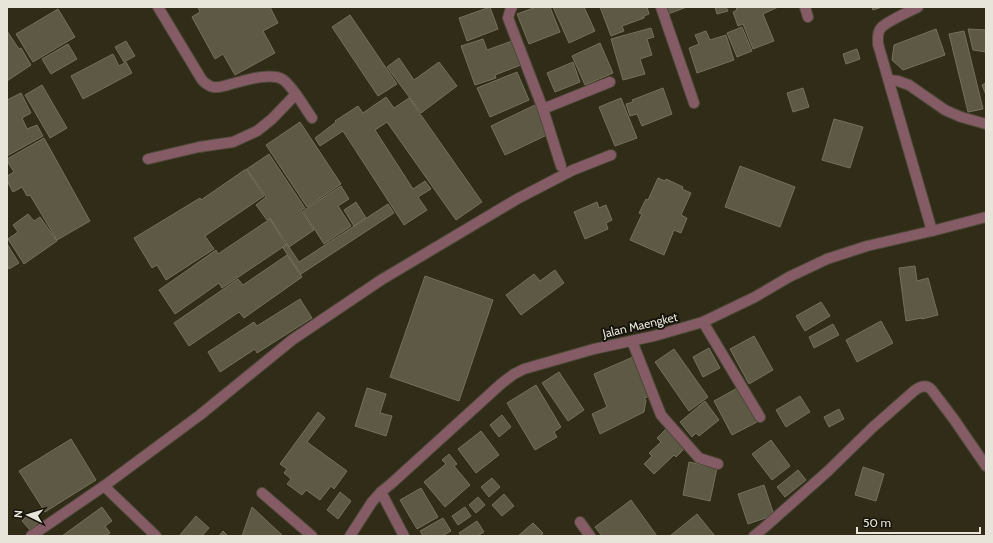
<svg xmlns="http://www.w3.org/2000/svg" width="993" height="543" font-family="Cabin,sans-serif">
<rect width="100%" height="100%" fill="#302c18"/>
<g fill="#5e5944" stroke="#75705a">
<polygon points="198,7 270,7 278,23 263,31 275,53 235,75 223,54 215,59 192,17 200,12"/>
<polygon points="490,7 498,29 467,41 459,18"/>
<polygon points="536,7 550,7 560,32 529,44 517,14"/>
<polygon points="553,7 584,7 595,31 569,43"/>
<polygon points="600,7 647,7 649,14 644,16 644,18 622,26 624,31 611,36"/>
<polygon points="666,7 687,7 668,14"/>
<polygon points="715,7 726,7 728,11 717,14"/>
<polygon points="736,7 778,7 763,14 774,41 753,49 743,24 738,26 733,12 737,10"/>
<polygon points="872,7 882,7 873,10"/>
<polygon points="58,9 75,37 33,62 16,34"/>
<polygon points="350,15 397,84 378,96 332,27"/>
<polygon points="742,27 752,51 737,57 727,33"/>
<polygon points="651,28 654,37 647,39 652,55 640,59 645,74 623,80 611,39"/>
<polygon points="936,29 945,55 903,70 892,60 894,45"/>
<polygon points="968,29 986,30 986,52 973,50"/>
<polygon points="7,31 19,49 21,48 31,65 7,81"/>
<polygon points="706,31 710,40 726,35 734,60 697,73 689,48 699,44 695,35"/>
<polygon points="964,31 983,109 968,112 949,34"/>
<polygon points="483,39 487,50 512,41 521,65 495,75 496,78 475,85 461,46"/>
<polygon points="126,41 135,56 124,62 115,47"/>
<polygon points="600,43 613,73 585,85 572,56"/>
<polygon points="68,44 77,59 51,74 42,59"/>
<polygon points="857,49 860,59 846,64 843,54"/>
<polygon points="113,54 119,66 126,62 132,73 83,99 71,76"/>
<polygon points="399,58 414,80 439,62 457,86 421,113 387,67"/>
<polygon points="573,62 580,82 555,92 547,73"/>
<polygon points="517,72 529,100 490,117 477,88"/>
<polygon points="986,83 986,95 982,85"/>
<polygon points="42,85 67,128 50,138 25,95"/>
<polygon points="663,88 672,114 642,126 637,114 630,116 626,104 633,102 632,100"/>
<polygon points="803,88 809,107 793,112 787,93"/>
<polygon points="21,93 31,113 22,118 27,129 37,125 43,136 7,156 7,100"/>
<polygon points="386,97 394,108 409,98 482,202 456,220 387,122 375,130 413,189 425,181 431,189 418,197 427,210 404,225 343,131 320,146 318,143 315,138 336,122 335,121 358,106 363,113"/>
<polygon points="621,98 637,138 615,146 599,107"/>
<polygon points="535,105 549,134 505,155 491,126"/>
<polygon points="834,119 863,127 850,168 822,160"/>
<polygon points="300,122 341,184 307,207 266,145"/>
<polygon points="44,138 90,221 57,240 30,195 27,196 22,187 13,192 7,181 7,176 14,172 7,161 7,159"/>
<polygon points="269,154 305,208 301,210 314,230 289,247 270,218 267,220 256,205 266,197 247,169"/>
<polygon points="740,166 795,187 780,227 725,207"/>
<polygon points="246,169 264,196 205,236 214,249 166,280 157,265 152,268 134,238 200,198 201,200"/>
<polygon points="658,178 665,181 666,179 683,187 682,189 691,193 681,215 687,218 681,233 674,230 664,255 630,240 642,214 639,213 646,199 648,200"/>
<polygon points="341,186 349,199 338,206 351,226 324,244 303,211"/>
<polygon points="356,202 366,218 354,226 344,210"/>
<polygon points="597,202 599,208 606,205 612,220 606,223 608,229 585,239 574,212"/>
<polygon points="388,204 394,213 301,274 283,248 287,244 299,262"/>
<polygon points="28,214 34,221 40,217 57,241 24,264 8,239 18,232 13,225"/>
<polygon points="270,219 286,245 222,288 219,283 175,314 159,290 216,250 218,254"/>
<polygon points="7,244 19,263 9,269 7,265"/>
<polygon points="287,255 302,277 244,318 239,312 189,346 174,323 238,279 243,285"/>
<polygon points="915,266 917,281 928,278 938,315 922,319 922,318 906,321 899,268"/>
<polygon points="555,270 564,283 521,315 506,295 534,274 540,281"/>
<polygon points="425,276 493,300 459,401 390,377"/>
<polygon points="300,299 312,318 257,353 255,349 220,372 208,352 254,322 257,326"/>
<polygon points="821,302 830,316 805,331 796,316"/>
<polygon points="881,321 893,343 857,362 846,340"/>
<polygon points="833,324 839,335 814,348 809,337"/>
<polygon points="754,336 773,370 749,384 730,349"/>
<polygon points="709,348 720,368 703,377 693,357"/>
<polygon points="674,349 708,397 689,411 655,362"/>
<polygon points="633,357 650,396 644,398 646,400 644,412 600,434 592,414 607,407 594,374"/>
<polygon points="559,372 584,410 568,421 542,383"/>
<polygon points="536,385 561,427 554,432 557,437 535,450 507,403"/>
<polygon points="741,386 759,421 732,435 714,401"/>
<polygon points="367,388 386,394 380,413 392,416 386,436 355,426"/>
<polygon points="800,396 810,412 786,427 776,410"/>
<polygon points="705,401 719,420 699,436 696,433 692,437 680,422"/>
<polygon points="839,409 844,419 829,427 824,417"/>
<polygon points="318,412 325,418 307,442 347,471 334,489 331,486 320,500 306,490 302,495 287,484 291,479 284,473 287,469 280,464"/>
<polygon points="502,415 511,427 499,437 490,425"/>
<polygon points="667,428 686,447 676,457 674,455 654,474 644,464 652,456 649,453 661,442 657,438"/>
<polygon points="481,431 499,455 476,473 458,449"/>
<polygon points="71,439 96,480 45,512 19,471"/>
<polygon points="771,440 790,466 772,480 752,454"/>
<polygon points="449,454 457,464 454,466 470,485 445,507 424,482 446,464 442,460"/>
<polygon points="689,462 717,468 710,501 683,495"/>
<polygon points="863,467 884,474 876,501 855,495"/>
<polygon points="798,470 806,480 785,497 777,487"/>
<polygon points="492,478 500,487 489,497 481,487"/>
<polygon points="764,485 774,515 748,524 738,494"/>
<polygon points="421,488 438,517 417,529 400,500"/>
<polygon points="340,492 351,501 338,519 327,510"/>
<polygon points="504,494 514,506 502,516 492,505"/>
<polygon points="478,497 485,505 476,513 469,505"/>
<polygon points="631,500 657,536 602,536 595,527"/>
<polygon points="102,507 112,521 105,526 110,533 105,536 62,536"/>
<polygon points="252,507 283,536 242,536"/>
<polygon points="465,507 471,516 458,525 452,516"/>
<polygon points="31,512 39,522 30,530 22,521"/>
<polygon points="697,514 715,536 670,536"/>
<polygon points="196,516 209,528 202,536 179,536"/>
<polygon points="443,518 451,531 442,536 423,536 420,531"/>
<polygon points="477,521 484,532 477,536 461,536 459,533"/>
<polygon points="533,523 543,533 541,536 518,536"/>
<polygon points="223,531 228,536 219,536"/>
</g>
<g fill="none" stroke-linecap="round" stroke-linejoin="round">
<defs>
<g id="minor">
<path d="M158,7l44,73c3,3 7,6 11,7 6,1 12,-1 18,-3 13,-3 39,-12 51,-5 10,6 23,29 30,39"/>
<polyline points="512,7 510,11 508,18 543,109 610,82"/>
<polyline points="661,7 694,103"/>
<polyline points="805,7 808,17"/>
<path d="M918,7c-9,5 -31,14 -37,21 -4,4 -3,11 -3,16l54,187"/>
<polyline points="889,80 898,81 909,85 945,110 961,117 986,124"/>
<polyline points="543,109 561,166"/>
<polyline points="148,159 199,147 233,142 257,131 272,119 296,94"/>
<polyline points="703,322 760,417"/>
<polyline points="632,341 661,415 699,458 718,464"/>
<polyline points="104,486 156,536"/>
<polyline points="381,492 404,536"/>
<polyline points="262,493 312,536"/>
<polyline points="580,522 590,536"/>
<polyline points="31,536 104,486 200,415 292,340 381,280 517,199 573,170 611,155"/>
<polyline points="350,536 372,502 381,492 392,483 502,383 514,374 524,369 594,349 654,336 703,322 755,297 789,277 827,259 867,246 932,231 986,217"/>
<path d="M754,536l11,-9 63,-56 44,-43 42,-37c5,-4 11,-7 17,-2l22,29 33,48"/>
</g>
</defs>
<use href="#minor" stroke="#4d4a37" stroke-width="12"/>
<use href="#minor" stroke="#855b66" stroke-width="10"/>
</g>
<g text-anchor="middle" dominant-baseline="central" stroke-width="4" stroke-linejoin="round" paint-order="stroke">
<g font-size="12" fill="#e7e5d9" stroke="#16140b">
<text transform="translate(640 325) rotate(-13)">Jalan Maengket</text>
</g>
</g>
<rect width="993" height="543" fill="none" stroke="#e7e5d9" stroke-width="16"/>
<g transform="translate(28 515) rotate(275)" stroke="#16140b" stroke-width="3" paint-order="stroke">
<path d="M0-3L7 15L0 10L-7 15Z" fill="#e7e5d9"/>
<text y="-6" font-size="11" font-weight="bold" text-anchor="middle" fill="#e7e5d9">N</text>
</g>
<path d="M857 527v6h123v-6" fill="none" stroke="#e7e5d9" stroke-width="2"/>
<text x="863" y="527" font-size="12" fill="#e7e5d9" stroke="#16140b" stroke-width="3" paint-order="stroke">50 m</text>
</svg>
